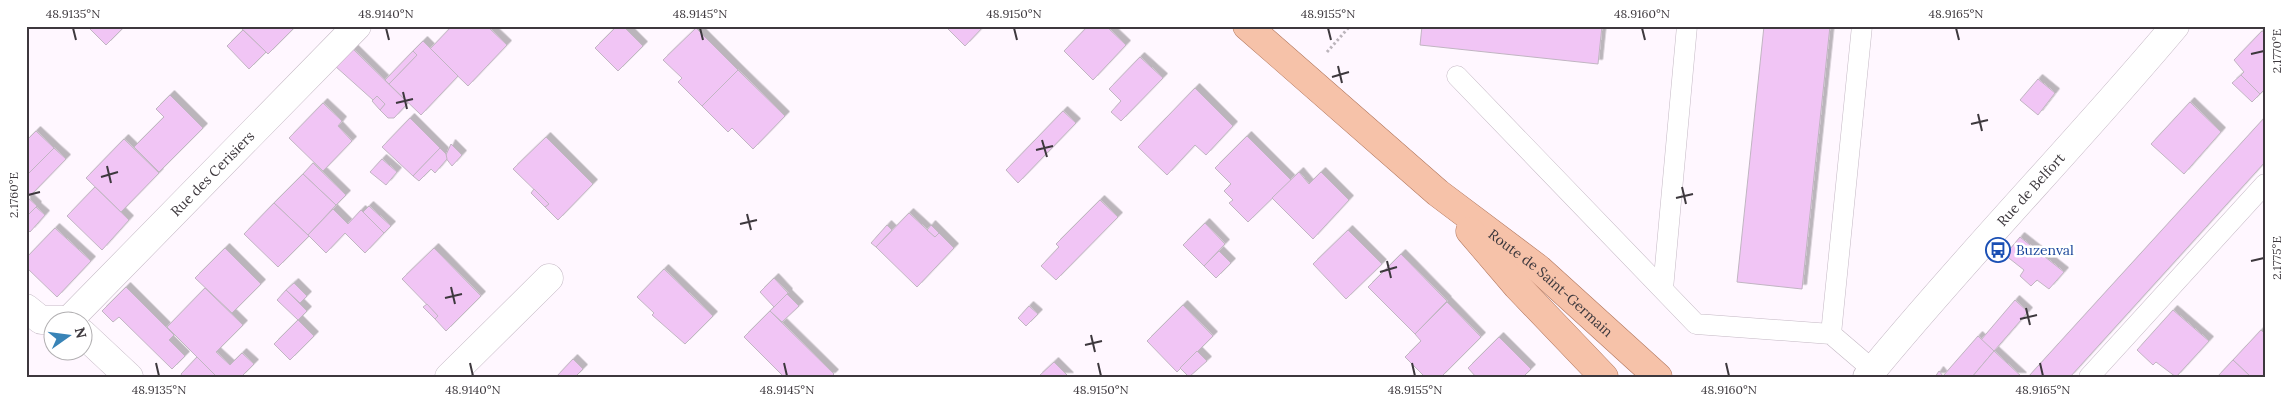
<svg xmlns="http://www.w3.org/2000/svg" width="2291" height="403" font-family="Lora,serif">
<defs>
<filter id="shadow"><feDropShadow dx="4.5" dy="-4.5" stdDeviation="0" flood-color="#0004"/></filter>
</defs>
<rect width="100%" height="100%" fill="#fff7ff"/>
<g fill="#f1c5f5" stroke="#c1b5c2" filter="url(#shadow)">
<polygon points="87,26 125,26 106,45"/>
<polygon points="239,26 296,26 268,54"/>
<polygon points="452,26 487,26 507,45 468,86 430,49"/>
<polygon points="617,26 623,26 643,46 618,71 595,48"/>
<polygon points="945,26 984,26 965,46"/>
<polygon points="1088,26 1106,26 1126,45 1093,80 1064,51"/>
<polygon points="1422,26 1602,26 1598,64 1420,45"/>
<polygon points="1764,26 1830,26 1802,289 1737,282"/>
<polygon points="696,28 738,70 702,106 678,82 682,78 663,60"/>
<polygon points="243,30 266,52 249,69 227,46"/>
<polygon points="2262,31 2265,33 2265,89 2260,94 2241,75 2244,72 2234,60"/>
<polygon points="423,41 458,76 421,115 389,84 417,55 413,51"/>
<polygon points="352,48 408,103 394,118 388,118 380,110 385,104 377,96 373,100 335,66"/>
<polygon points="413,51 417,55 389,84 385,80"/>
<polygon points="1140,57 1163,78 1121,121 1111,112 1121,101 1109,89"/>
<polygon points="738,70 785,116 753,149 732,128 728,132 702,106"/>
<polygon points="2241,75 2260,94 2252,102 2232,83"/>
<polygon points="2038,79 2055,93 2038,115 2020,100"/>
<polygon points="1195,88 1233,126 1206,155 1195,145 1167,175 1138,147"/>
<polygon points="170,95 203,128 159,172 134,147 164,117 156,109"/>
<polygon points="377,96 385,104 380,110 372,101"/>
<polygon points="2190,102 2221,132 2184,174 2151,144"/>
<polygon points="323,103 342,121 338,126 352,141 323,171 289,138"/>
<polygon points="1063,111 1076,123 1018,183 1006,170"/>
<polygon points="2265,117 2265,162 2070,377 2028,377"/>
<polygon points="410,118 440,148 413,176 382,147"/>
<polygon points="36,131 54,148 26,176 26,141"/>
<polygon points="1247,136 1291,180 1248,222 1229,203 1233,200 1224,191 1231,184 1215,168"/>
<polygon points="546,137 593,184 558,220 545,207 549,204 513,169"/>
<polygon points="124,139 159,173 121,212 86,178"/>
<polygon points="451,144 462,155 452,166 445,157"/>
<polygon points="54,148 66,159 30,196 26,193 26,176"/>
<polygon points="440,148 446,154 447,159 435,173 431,169 419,181 413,176"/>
<polygon points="382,159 397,172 386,185 370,172"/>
<polygon points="313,163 346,195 336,205 303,174"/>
<polygon points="1299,172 1309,184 1321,172 1349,200 1313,239 1272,198"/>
<polygon points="303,174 336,205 308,235 274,203"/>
<polygon points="95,187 129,220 102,250 67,216"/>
<polygon points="534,189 549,204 545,207 531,193"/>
<polygon points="26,196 37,206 26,217"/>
<polygon points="1100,200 1118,217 1056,280 1041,266 1059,247 1056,244"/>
<polygon points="274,203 309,236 278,267 244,234"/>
<polygon points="369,206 391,226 384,233 363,212"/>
<polygon points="36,207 45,215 30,232 26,228 26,217"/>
<polygon points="333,209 348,224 361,210 384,233 365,253 345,233 326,253 308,235"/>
<polygon points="909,213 935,237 939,233 954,248 917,287 876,247"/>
<polygon points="1205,223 1225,244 1204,266 1183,245"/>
<polygon points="887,225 892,230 876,247 871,243"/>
<polygon points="931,225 939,233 935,237 927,230"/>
<polygon points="55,228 91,261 57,297 26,267 26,258"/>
<polygon points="1348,230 1382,264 1346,299 1313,264"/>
<polygon points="2020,237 2064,272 2049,289 2037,280 2031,286 2020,276 2024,270 2005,255"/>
<polygon points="225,248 261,284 232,313 195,278"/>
<polygon points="434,248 481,296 446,331 435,319 438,316 402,279"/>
<polygon points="1219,251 1231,263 1216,278 1204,266"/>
<polygon points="1401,254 1447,301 1415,334 1368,287"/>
<polygon points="664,269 713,316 685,344 652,315 654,313 637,297"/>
<polygon points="774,278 788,293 774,307 760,292"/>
<polygon points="294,283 307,296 300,303 286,290"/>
<polygon points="126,287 174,335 169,340 185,356 172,369 119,317 113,322 102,311"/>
<polygon points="205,288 243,325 216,352 230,365 242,353 254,364 241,377 217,377 167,327"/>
<polygon points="286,290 307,311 298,320 277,300"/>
<polygon points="787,294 799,306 782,322 770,311"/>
<polygon points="2015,300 2028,312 1994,351 1981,340"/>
<polygon points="1447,302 1481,337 1441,377 1425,377 1405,357 1421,341 1415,334"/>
<polygon points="427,304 438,316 435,319 423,307"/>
<polygon points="1183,305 1213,336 1177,372 1147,341"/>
<polygon points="1029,306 1038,314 1026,326 1018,318"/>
<polygon points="2173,310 2209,341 2176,377 2156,362 2153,365 2137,350"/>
<polygon points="770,311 834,374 831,377 784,377 744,337"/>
<polygon points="298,320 314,336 290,360 274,344"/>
<polygon points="2261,330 2265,334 2265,376 2251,377 2233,360"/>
<polygon points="1978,336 1994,351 1972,377 1935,377 1939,371 1943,376"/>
<polygon points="1499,337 1531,369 1523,377 1476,377 1468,368"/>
<polygon points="1197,351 1207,361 1189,377 1180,368"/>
<polygon points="1994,351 2022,377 1972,377"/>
<polygon points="197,357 217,377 183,377 181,374"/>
<polygon points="573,359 583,369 575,377 556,377"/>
<polygon points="2233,360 2251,377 2217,377"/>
<polygon points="1054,362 1069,377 1038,377"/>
</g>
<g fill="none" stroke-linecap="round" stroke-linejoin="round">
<defs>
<g id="service">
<polyline points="1457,76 1696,324 1831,334 1873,370"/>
<polyline points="1663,289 1687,26"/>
<polyline points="1831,334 1862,26"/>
<polyline points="2089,377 2265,184"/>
</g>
<g id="minor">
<polyline points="26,308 41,320 69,320"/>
<path id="s1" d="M69,320l288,-294"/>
<polyline points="82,333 129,377"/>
<polyline points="449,377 549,278"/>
<path id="s2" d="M1867,377c99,-121 208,-232 308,-351"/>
</g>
<g id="primary">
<path id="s3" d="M1247,26l191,167 101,76 119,108"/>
<polyline points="1470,231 1517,286 1604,377"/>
</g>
</defs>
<use href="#service" stroke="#c4b8c4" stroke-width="21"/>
<use href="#minor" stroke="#c4b8c4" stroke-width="29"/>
<use href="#primary" stroke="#b1775e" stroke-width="29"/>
<polyline stroke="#bcb5bc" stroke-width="3" stroke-dasharray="2.5 2.5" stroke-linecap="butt" points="1327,52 1350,26"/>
<use href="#service" stroke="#fff" stroke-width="20"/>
<use href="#minor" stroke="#fff" stroke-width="28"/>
<use href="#primary" stroke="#f6c2a9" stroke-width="28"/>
</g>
<path fill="none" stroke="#3d383d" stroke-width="2" d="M73,28l3,12M386,28l3,12M700,28l3,12M1014,28l3,12M1328,28l3,12M1642,28l3,12M1956,28l3,12M2251,54l13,-3M1338,66l4,17M1332,77l17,-5M403,92l4,17M396,103l17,-4M1978,114l4,17M1971,124l17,-4M1042,140l5,17M1036,150l17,-4M107,166l4,17M101,177l17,-5M1682,187l4,17M28,195l12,-3M1676,198l17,-4M747,214l4,16M740,224l17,-4M1387,261l4,17M2251,261l13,-3M1380,272l17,-5M451,287l4,17M445,298l17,-4M2026,308l4,17M2020,319l17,-4M1091,335l4,17M1085,345l17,-4M156,363l3,13M470,363l3,13M784,363l3,13M1098,363l3,13M1412,363l3,13M1726,363l3,13M2040,363l3,13"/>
<defs>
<symbol id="bus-ring" viewBox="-11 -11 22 22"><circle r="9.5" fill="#fff" stroke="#1a4fb4" stroke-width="1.5"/><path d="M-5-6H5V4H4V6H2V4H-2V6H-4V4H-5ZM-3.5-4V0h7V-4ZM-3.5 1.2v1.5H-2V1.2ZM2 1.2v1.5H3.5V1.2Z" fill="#1a4fb4"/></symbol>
</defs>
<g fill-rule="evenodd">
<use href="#bus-ring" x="1984" y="236" width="28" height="28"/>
</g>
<g text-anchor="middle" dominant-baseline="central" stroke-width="5" stroke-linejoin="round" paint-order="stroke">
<g font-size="14" fill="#3d383d" stroke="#fff">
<text stroke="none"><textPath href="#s1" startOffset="205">Rue des Cerisiers</textPath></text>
<text stroke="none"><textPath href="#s2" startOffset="249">Rue de Belfort</textPath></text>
<text stroke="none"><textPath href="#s3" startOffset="398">Route de Saint-Germain</textPath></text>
</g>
<g font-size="14" fill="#164399" stroke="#fff" text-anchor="start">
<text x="2016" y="250">Buzenval</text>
</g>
</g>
<rect width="2291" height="403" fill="none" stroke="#ffffff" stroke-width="55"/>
<g transform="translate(68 336) rotate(76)"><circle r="24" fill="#ffffff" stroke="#b1afb1"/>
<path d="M0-4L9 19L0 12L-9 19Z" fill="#3984b7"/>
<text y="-8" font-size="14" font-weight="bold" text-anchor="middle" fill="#3d383d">N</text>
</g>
<rect x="28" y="28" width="2236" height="348" fill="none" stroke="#3d383d" stroke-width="2"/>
<g font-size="12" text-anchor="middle" fill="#3d383d">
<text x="73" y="18">48.9135°N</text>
<text x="386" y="18">48.9140°N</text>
<text x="700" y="18">48.9145°N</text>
<text x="1014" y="18">48.9150°N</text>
<text x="1328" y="18">48.9155°N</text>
<text x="1642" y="18">48.9160°N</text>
<text x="1956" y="18">48.9165°N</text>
<text transform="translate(2277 51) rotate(-90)" y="4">2.1770°E</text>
<text transform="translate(14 195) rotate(-90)" y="4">2.1760°E</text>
<text transform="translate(2277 258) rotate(-90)" y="4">2.1775°E</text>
<text x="159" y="394">48.9135°N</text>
<text x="473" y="394">48.9140°N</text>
<text x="787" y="394">48.9145°N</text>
<text x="1101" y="394">48.9150°N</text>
<text x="1415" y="394">48.9155°N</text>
<text x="1729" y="394">48.9160°N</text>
<text x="2043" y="394">48.9165°N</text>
</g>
</svg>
